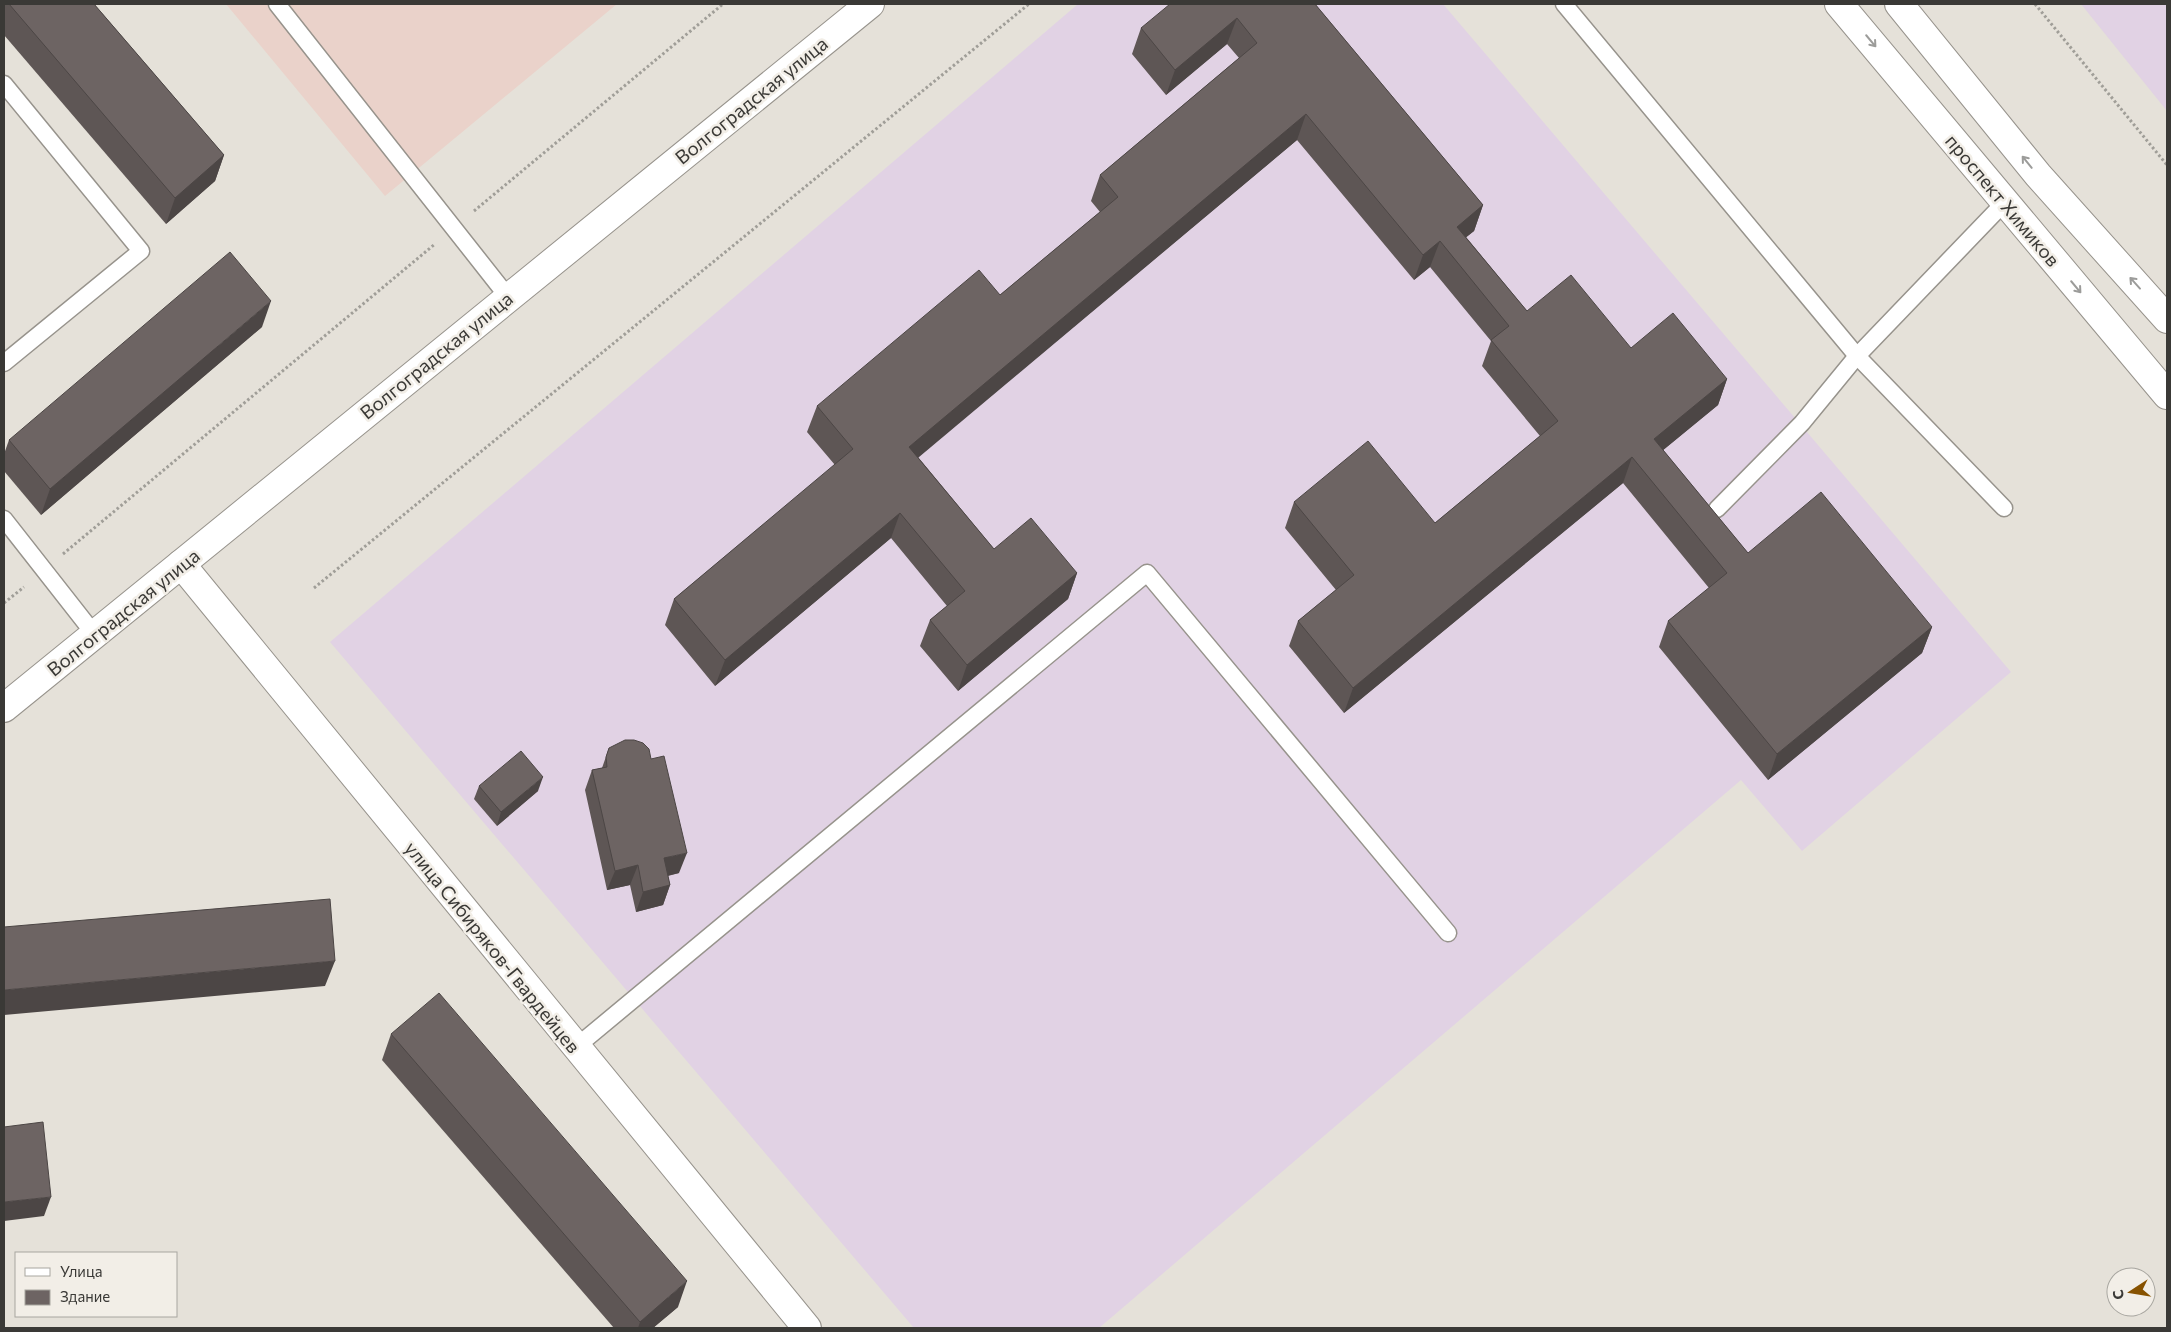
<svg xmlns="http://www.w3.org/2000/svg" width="2171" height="1332" font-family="Commissioner,sans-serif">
<rect width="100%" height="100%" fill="#e5e1d9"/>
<polygon fill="#ead2ca" points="226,4 617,4 385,196"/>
<g fill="#e1d2e4">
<polygon points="1078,4 1443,4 2011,672 1802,851 1741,780 1099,1328 914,1328 330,642"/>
<polygon points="2081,4 2167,4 2167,111"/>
</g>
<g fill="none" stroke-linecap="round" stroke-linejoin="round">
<defs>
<g id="service">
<polyline points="277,4 508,297"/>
<polyline points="1564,4 1857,356 2004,508"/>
<polyline points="4,84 141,251 4,363"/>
<polyline points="1717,509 1802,423 1857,356 2005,202"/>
<polyline points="4,519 95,635"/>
<polyline points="576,1047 1147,573 1448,933"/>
</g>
<polyline id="tertiary" points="181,564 807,1328"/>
<g id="secondary">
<polyline points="1839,4 2167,395"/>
<polyline points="1899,4 2038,175 2167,319"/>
<polyline points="4,708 870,4"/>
</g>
</defs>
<use href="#service" stroke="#97938c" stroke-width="19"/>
<use href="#tertiary" stroke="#97938c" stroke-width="30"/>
<use href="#secondary" stroke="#97938c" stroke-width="30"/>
<g stroke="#a09e98" stroke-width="3" stroke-dasharray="2.5 2.5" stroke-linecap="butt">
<polyline points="2035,4 2167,165"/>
<polyline points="474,211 723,4"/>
<polyline points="63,554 435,244"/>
<polyline points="314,588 1029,4"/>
<polyline points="4,603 24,587"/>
</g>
<use href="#service" stroke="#fff" stroke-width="16"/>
<use href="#tertiary" stroke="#fff" stroke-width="28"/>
<use href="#secondary" stroke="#fff" stroke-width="28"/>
</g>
<g fill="#5e5655">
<polygon points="4,4 94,4 224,155 215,181 166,224 4,35"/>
<polygon points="1315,4 1483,205 1474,231 1466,237 1527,311 1631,348 1727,379 1718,405 1663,450 1748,553 1932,627 1922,653 1768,780 1659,647 1668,621 1709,588 1623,483 1344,713 1289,646 1298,621 1336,590 1285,528 1294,502 1435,523 1540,436 1482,366 1491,341 1430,267 1414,280 1297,140 918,457 994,549 1077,573 1068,599 958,691 920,646 930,620 947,606 891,538 715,686 665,625 674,599 835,465 807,432 817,406 1000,295 1100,212 1091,201 1100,175 1239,58 1227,44 1166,95 1132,54 1141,28"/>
<polygon points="262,327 41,515 4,471 4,454 9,440"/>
<polygon points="609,748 679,873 668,876 670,885 663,905 636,912 630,885 607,890 585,790 592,770 602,768"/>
<polygon points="479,786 538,791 497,826 474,799"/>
<polygon points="391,1034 678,1307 653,1328 614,1328 382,1060"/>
</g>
<g fill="#4c4645">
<polygon points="1237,18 1227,44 1166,95 1175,70"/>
<polygon points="1306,114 1297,140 900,473 909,447"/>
<polygon points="224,155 215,181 166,224 175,198"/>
<polygon points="1483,205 1474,231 1448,252 1457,227"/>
<polygon points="1440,241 1430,267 1414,280 1423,255"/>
<polygon points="271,301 262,327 41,515 50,489"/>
<polygon points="1727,379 1718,405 1645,465 1654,439"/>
<polygon points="1632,457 1623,483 1344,713 1353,688"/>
<polygon points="900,513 891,538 715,686 725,660"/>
<polygon points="1077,573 1068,599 958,691 967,665"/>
<polygon points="1932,627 1922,653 1768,780 1777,754"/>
<polygon points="543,777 538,791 497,826 501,812"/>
<polygon points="687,853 679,873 657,878 664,858"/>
<polygon points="638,865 630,885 607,890 615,871"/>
<polygon points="670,885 663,905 636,912 643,892"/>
<polygon points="335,961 325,986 4,1015 4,990"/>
<polygon points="51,1197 44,1216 4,1221 4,1202"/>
<polygon points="687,1281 678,1307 653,1328 638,1328 640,1322"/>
</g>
<g fill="#6d6463" stroke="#4c4645">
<polygon points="9,4 94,4 224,155 175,198"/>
<polygon points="1170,4 1315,4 1483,205 1457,227 1527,311 1571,275 1631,348 1673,313 1727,379 1654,439 1748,553 1821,492 1932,627 1777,754 1668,621 1727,573 1632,457 1353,688 1298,621 1354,575 1294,502 1368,441 1435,523 1558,421 1491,340 1509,326 1440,241 1423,255 1306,114 909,447 994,549 1031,518 1077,573 967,665 930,620 965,591 900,513 725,660 674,599 853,449 817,406 979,270 1000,295 1118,197 1100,175 1257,43 1237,18 1175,70 1141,28"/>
<polygon points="230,252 271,301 50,489 9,440"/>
<polygon points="625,740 634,740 643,743 649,749 651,759 664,756 687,853 664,858 670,885 643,892 638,865 615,871 592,770 607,767 606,757 609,748"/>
<polygon points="521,751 543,777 501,812 479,786"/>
<polygon points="330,899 335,961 4,990 4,927"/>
<polygon points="439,993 687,1281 640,1322 391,1034"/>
<polygon points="43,1122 51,1197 4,1202 4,1127"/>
</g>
<defs><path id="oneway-shaft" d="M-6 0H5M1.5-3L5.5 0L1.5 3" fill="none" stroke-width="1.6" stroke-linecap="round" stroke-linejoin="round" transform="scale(1.25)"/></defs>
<g stroke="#9c9c9a">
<use href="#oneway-shaft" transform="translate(1871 41) rotate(50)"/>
<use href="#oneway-shaft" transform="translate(2027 162) rotate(-129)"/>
<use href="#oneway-shaft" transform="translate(2135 283) rotate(-132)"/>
<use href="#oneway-shaft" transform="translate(2076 287) rotate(50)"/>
</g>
<g text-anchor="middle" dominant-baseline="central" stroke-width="5" stroke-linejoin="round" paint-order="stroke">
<g font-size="19" fill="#3a3936" stroke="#f2eee7">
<text transform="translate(751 100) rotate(-39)">Волгоградская улица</text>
<text transform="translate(2003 200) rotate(50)">проспект Химиков</text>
<text transform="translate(436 355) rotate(-39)">Волгоградская улица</text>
<text transform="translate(123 612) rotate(-39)">Волгоградская улица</text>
<text transform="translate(493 947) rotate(51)">улица Сибиряков-Гвардейцев</text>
</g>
</g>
<rect width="2171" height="1332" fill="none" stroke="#3a3936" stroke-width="10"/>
<rect x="15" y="1252" width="162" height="65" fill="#f2eee7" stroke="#a8a6a0"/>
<rect x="25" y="1268" width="25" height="8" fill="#ffffff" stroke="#a8a6a0"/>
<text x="60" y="1277" font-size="15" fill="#3a3936">Улица</text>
<rect x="25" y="1290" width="25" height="15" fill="#6d6463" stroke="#a8a6a0"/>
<text x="60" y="1302" font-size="15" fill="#3a3936">Здание</text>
<g transform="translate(2131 1292) rotate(258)"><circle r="24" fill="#f2eee7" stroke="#a8a6a0"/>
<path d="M0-4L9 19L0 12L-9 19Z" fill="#875200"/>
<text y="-8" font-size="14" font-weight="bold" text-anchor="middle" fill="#3a3936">С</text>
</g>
</svg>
